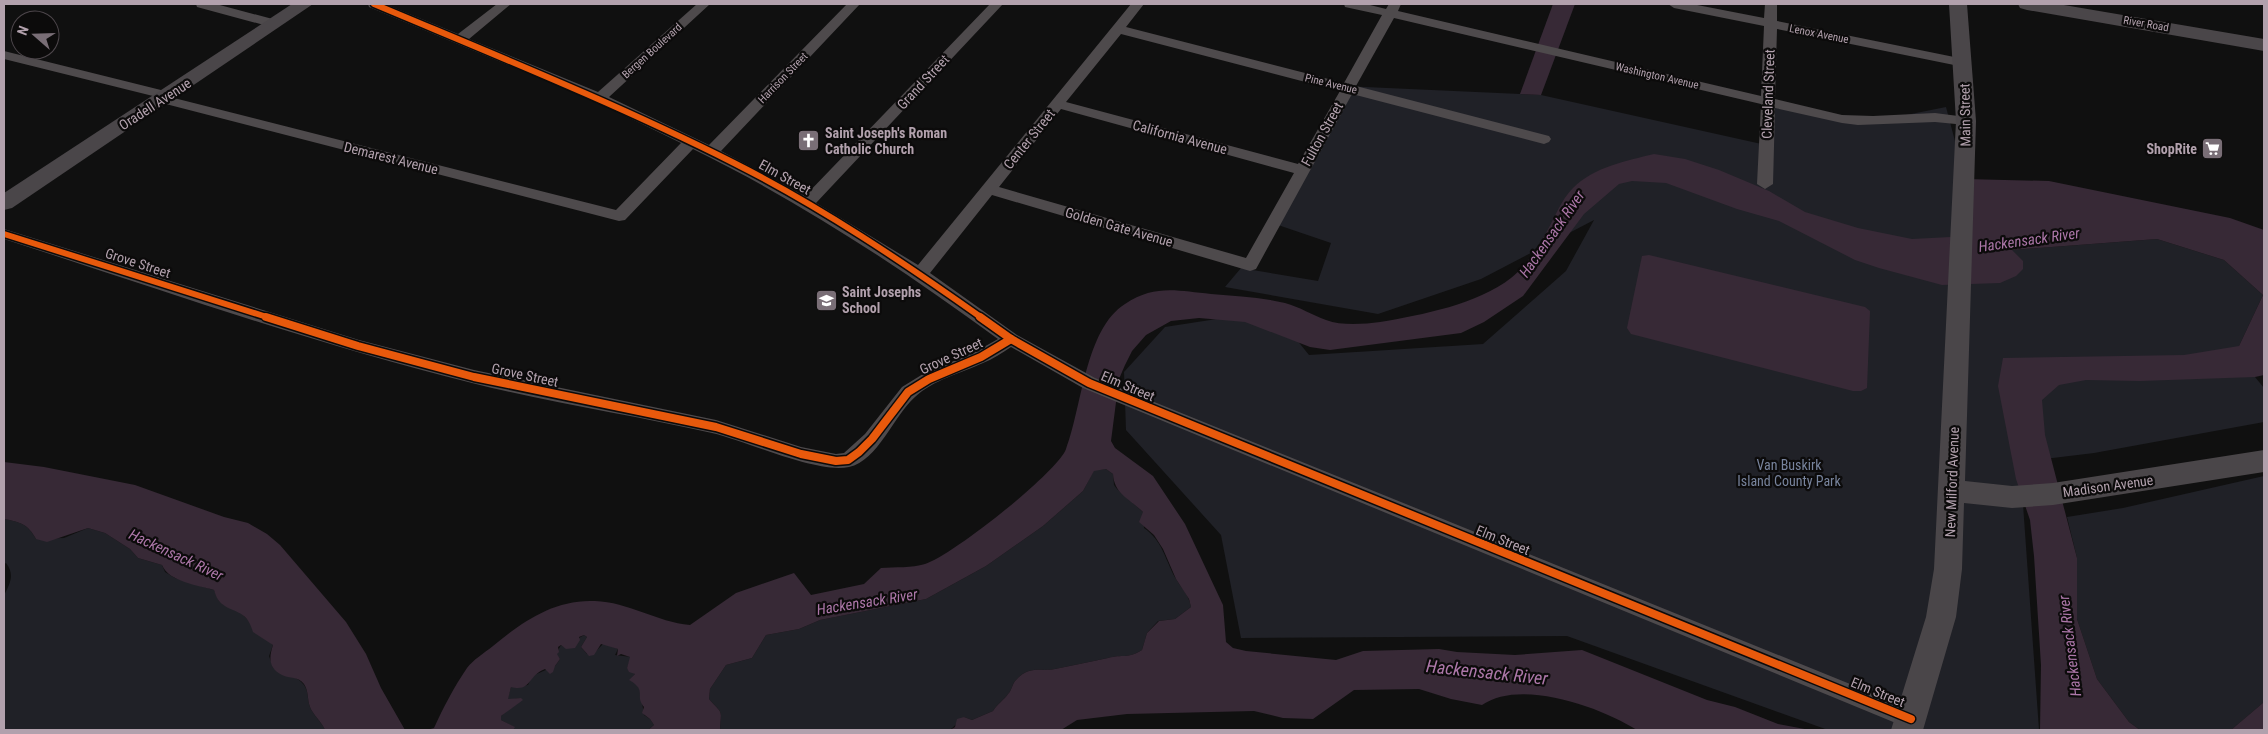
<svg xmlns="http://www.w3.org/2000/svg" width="2268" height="734" font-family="'Roboto Condensed',sans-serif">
<rect width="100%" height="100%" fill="#101010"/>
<g fill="#202127">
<polygon points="1343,86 1541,95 1766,145 1769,104 1866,123 1946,107 1965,179 2011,250 2157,239 2224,260 2263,295 2239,346 2255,377 2264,388 2264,422 2094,453 2020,462 2039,730 1828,730 1567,636 1241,638 1221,535 1126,430 1124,372 1165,327 1249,314 1292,334 1309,355 1483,344 1566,271 1594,220 1481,279 1378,314 1225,287 1241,268 1318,281 1331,243 1269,222"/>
<path d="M1106,469l7,5 1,11 3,4 26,23 1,16c19,13 21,32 32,51 6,10 13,16 15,28l-16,12 -17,2 -11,12 -5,17c-14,9 -20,4 -34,8 -17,4 -35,7 -53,11 -15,3 -25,-4 -39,11 -4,4 -4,10 -8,14 -5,7 -10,9 -15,17l-21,9 -8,-3 -14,13h-230c1,-22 4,-14 -11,-31l1,-10 16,-24 26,-7 14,-23 33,-6 21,-9 106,-21 60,-33 57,-40 40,-35 11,-21z"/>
<polygon points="2264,476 2264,702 2231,730 2140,730 2129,722 2097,679 2077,619 2077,558 2067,517 2123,508"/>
<path d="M4,519c16,3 24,5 32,20l28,-1 24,-10 17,5 25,16 8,9 24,7 3,7 10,6 39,12 5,11 20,10 34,34 -4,11c8,26 24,14 35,29 5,7 3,14 6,22 3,8 12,15 15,23h-321v-135c6,-11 11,-21 2,-32l-2,1z"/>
<polygon points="584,635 587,637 581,647 587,654 594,653 604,643 618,649 615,655 631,657 627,668 635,674 630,680 635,682 640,689 644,715 650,719 654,725 648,730 513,730 514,727 501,720 501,716 521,698 507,700 511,687 528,685 532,676 555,666 560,659 556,654 561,645 564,647"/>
</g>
<g fill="#372936">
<polygon points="1553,4 1575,4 1541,95 1520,94"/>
<path d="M1654,154l31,5 34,11 50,21 36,21 53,16 54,11 58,-3 -5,-57 84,2 181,37 34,12v145l-9,2 -115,4 -54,-1 -27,5 -17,15 3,35 32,123v61l20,60 32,43 11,8h-100l1,-65 -7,-109 -4,-36 -14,-41 -18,-93 5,-28 181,-3 55,-9 24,-51 -39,-35 -67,-21 -145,11 11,11v8l-7,7 -16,7 -58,2 -63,-17 -24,-8 -76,-39 -42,-12 -71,-26 -34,-2 -13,3 -35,30 -61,82 -39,26 -23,11 -131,17 -20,-3 -65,-25 -46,-4 -28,3 -25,14 -14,16 -7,14 -6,14 -8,62 4,7 38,28 32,48 38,81 3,37 7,6 13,3 90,9 27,-9 76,-2 18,3 58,3 67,-5 125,50 28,7 43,17 32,6h-173c-36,-23 -117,-52 -155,-25l-31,-6 -32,-10 -65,1 -41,29 -30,-1 -29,-7 -127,3 -50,6 -16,10h-111l5,-3 2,-8 7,-2 8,3 21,-9c5,-8 10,-10 15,-17 4,-4 4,-10 8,-14 14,-15 24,-8 39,-11 18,-4 36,-7 53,-11 14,-4 20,1 34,-8l5,-17 12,-12 16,-2 16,-12 -2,-8 -13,-20 -13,-30 -9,-14 -15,-13 4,-10c-13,-13 -29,-18 -30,-38l-7,-5 -12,2 -11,20 -40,35 -57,40 -60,33 -106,21 -21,9 -33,6 -14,23 -26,7 -16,24 -1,10c15,17 12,9 11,31h-72l6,-5 -4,-6 -8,-6 2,-6c-10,-12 4,-16 -15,-27l6,-6 -6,-2 -2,-4 3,-11 -9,-3 -4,2 1,-7 -17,-5 -7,11 -5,1 -8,-9 6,-10 -3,-2 -5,2 1,3 -5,8 -9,1 -5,-4 -3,2 1,5 -2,2 3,5 -5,7 -2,6 -3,2 -5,-5c-18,7 -13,23 -34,18l-3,12 13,-1 2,2 -22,16v4l14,7 -2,3h-86l7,-2c9,-20 20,-41 33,-60 6,-8 17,-15 26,-22 29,-24 61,-47 102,-45 33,1 62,21 95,24l46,-32 58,-20 17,22 53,-11 17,-16c14,-1 31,0 44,-4 25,-7 133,-92 141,-115 16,-41 19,-120 59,-145 30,-20 53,-13 86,-10 25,2 49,3 74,9 15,4 27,12 41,17 16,6 38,4 54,2 42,-7 98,-18 131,-44 14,-11 28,-31 36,-47 8,-14 14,-31 26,-43 21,-21 53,-27 81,-34z"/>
<polygon points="1649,255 1865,307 1870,311 1867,388 1861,391 1853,391 1631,334 1627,328 1642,256"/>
<path d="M4,462l40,5 91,18 89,32 24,6 19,11 13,11 66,77 20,32 15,34 24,42h-80c-3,-8 -12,-15 -15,-23 -3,-8 -1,-15 -6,-23 -6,-8 -14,-5 -22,-9 -14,-7 -13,-18 -9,-30l-20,-13c-7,-25 -21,-17 -34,-31 -2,-2 -4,-8 -5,-11 -16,-5 -45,-8 -52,-25l-24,-7 -8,-9 -25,-16 -17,-5 -41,14 -11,-3c-8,-15 -16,-17 -32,-20z"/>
<polygon points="2264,702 2264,730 2231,730"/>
</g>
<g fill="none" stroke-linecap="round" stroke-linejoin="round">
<g fill="#4e4a4c" fill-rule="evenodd">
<polygon points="196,4 216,4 280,21 282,24 275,28 197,7"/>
<path d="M368,4h17l73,30 39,-30h14l-42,35 129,53 99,-88h13l-101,93 100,48 138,-141h13l-139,147 84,45 185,-192h13l-187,199 102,62 213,-261h13l-18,23 218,56 38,-68 -37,-8 -1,-3h22l20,5 3,-5h12l-3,7 363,85 3,-70 -90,-18 -6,-4h24l72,14 1,-14h12v17l192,39 2,3 -2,3 -5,1 -187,-38 -2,70 67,16 31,1 62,-3 31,4 7,4 -7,4 -31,-3 -77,3 -16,-2 -67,-15 -2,76 -8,5 -8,-5 4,-80 -367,-86 -38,68 193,50 2,3 -2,3 -5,2 -192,-50 -96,175 -6,2 -258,-76 -62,78 87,62 78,43 824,334 3,7 -3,7 -8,3 -8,-3 -820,-338 -72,-41c-9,6 -18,12 -28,16 -22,10 -50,17 -68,34 -21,18 -37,64 -66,70 -33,7 -102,-26 -137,-34 -80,-18 -161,-30 -240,-50 -158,-39 -313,-94 -468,-144v-10l355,111 115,30 242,50 85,27 35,7 8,-1 21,-19 37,-47 21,-13 52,-22 23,-13c-97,-71 -197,-137 -305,-190l-68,71 -6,1 -461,-119 -1,-5 -153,-38v-8l169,42 1,5 442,112 65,-67 -86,-42 -226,-94zM1121,34l219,57 -42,73 -232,-62zM1061,109l233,64 -48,85 -247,-71z"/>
</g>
<g fill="#4a4649" fill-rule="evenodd">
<polygon points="292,4 313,4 12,208 4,210 4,193"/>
<polygon points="1949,4 1967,4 1976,121 1965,481 2012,486 2053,483 2264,450 2264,472 2053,505 2012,508 1964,503 1962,569 1956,617 1923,730 1891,730 1926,617 1934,569 1956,121"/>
<polygon points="2018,4 2058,4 2264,39 2264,51 2027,10 2020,8"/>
</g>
<defs>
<g id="cycleway-far1">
<path d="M374,4c121,51 243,100 360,159 87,44 169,99 248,155"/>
<polyline points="4,234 270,318"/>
</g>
<g id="cycleway">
<polyline points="266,317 358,346 474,377 716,427 801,454 836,461 848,460 859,452 872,439 908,392 929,379 981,357 1011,339"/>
<polyline points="980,317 1011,339 1089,383 1911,719"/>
</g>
</defs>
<use href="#cycleway-far1" stroke="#0c0b0b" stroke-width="9"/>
<use href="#cycleway" stroke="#0c0b0b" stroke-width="11"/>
<use href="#cycleway-far1" stroke="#e8590c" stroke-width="6"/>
<use href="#cycleway" stroke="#e8590c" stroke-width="8"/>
</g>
<defs>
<symbol id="church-square" viewBox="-11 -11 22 22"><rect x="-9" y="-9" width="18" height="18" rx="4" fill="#796e76" stroke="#0c0b0b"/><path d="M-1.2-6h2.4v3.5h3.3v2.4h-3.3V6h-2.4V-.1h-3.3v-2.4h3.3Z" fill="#fff"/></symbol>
<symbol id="supermarket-square" viewBox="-11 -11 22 22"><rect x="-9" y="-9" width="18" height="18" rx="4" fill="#796e76" stroke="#0c0b0b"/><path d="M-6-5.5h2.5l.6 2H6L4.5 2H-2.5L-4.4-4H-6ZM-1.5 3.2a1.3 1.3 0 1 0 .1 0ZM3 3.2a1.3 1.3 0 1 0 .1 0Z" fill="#fff"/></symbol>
<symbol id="school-square" viewBox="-11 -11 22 22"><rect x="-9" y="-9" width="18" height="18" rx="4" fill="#796e76" stroke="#0c0b0b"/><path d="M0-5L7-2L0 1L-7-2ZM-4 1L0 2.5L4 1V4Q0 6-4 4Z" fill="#fff"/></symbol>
</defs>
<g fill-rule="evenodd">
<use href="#church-square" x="796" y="128" width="25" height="25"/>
<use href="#supermarket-square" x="2200" y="136" width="25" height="25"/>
<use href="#school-square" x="814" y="288" width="25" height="25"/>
</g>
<g text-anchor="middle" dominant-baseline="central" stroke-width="4.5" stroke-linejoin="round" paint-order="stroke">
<g font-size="11" fill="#b2a1ad" stroke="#0c0b0b">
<text transform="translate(2146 24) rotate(10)">River Road</text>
<text transform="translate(1819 34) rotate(11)">Lenox Avenue</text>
<text transform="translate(652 51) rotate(-42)">Bergen Boulevard</text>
<text transform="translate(1657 76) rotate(13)">Washington Avenue</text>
<text transform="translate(783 78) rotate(-46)">Harrison Street</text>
<text transform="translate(1331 84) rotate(14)">Pine Avenue</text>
</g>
<g font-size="14" fill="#b2a1ad" stroke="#0c0b0b">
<text transform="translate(923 82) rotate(-47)">Grand Street</text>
<text transform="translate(1768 94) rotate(-88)">Cleveland Street</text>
<text transform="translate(155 104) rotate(-33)">Oradell Avenue</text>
<text transform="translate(1965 115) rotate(-91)">Main Street</text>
<text transform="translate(1322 134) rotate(-61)">Fulton Street</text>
<text transform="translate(1180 137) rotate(15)">California Avenue</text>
<text transform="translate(1029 139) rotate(-51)">Center Street</text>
<text transform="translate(391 158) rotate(14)">Demarest Avenue</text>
<text transform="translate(785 177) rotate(29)">Elm Street</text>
<text transform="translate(1119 227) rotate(16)">Golden Gate Avenue</text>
<text transform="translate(138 263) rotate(18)">Grove Street</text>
<text transform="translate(951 356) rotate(-25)">Grove Street</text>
<text transform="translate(525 375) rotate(12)">Grove Street</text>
<text transform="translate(1128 386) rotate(23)">Elm Street</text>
<text transform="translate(1952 482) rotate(-88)">New Milford Avenue</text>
<text transform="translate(2108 486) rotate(-8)">Madison Avenue</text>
<text transform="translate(1503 540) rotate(22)">Elm Street</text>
<text transform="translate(1878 692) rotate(22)">Elm Street</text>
</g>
<g font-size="14" font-weight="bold" fill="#b2a1ad" stroke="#0c0b0b" text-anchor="start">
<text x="825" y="133">Saint Joseph's Roman<tspan x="825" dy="16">Catholic Church</tspan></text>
<text x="2197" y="149" text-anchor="end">ShopRite</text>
<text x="842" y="292">Saint Josephs<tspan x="842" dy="16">School</tspan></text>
</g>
<g font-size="14" fill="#78849d" stroke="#0c0b0b">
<text x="1789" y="465">Van Buskirk<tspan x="1789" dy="16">Island County Park</tspan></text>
</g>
<g font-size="15" font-style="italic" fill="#ad77a9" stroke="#0c0b0b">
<text transform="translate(1552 234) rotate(-55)">Hackensack River</text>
<text transform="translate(2029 240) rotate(-8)">Hackensack River</text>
<text transform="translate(176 555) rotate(25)">Hackensack River</text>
<text transform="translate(867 602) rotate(-9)">Hackensack River</text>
<text transform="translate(2070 646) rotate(-97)">Hackensack River</text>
</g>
<g font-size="18" font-style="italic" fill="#ad77a9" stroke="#0c0b0b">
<text transform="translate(1487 672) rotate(6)">Hackensack River</text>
</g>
</g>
<rect width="2268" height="734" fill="none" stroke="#b2a1ad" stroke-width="10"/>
<g transform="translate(35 35) rotate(290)"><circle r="24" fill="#0c0b0b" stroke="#4e474c"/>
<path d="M0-4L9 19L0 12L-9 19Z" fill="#796e76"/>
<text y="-8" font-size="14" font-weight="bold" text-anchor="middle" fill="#b2a1ad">N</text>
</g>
</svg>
